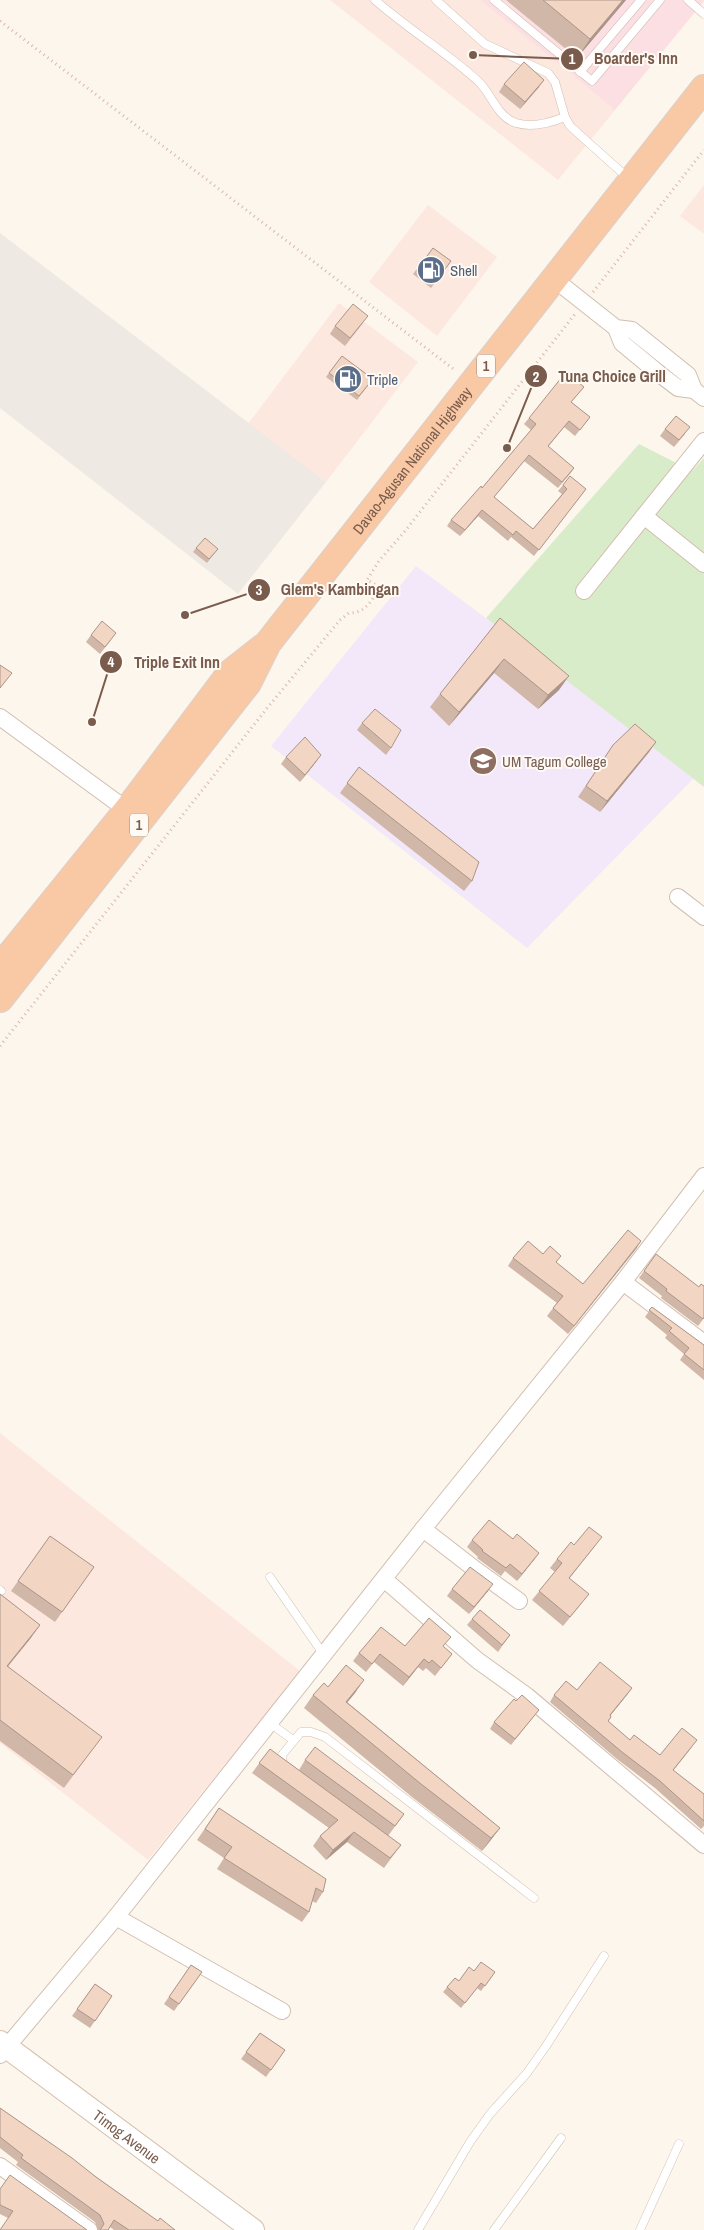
<svg xmlns="http://www.w3.org/2000/svg" width="704" height="2230" font-family="'Archivo Narrow',sans-serif">
<rect width="100%" height="100%" fill="#fdf6ec"/>
<g fill="#fde8e0">
<polygon points="330,0 480,0 615,110 558,180"/>
<polygon points="704,185 704,234 680,216"/>
<polygon points="428,205 497,257 437,336 369,282"/>
<polygon points="339,303 418,362 326,482 248,424"/>
<polygon points="0,1433 300,1671 148,1860 0,1743"/>
</g>
<polygon fill="#efe9e4" points="0,233 326,482 238,594 0,408"/>
<polygon fill="#f3e8fa" points="416,566 697,775 527,948 271,746"/>
<polygon fill="#fbdfe3" points="480,0 704,0 704,1 615,110"/>
<polygon fill="#d8ecc9" points="639,444 692,471 704,458 704,787 486,618"/>
<g fill="none" stroke-linecap="round" stroke-linejoin="round">
<defs>
<g id="service">
<path d="M375,0c33,29 71,52 103,81 14,13 19,36 38,42 16,5 34,0 49,-6"/>
<polyline points="436,0 485,44 548,73 555,82 565,117 570,126 628,178"/>
<polyline points="494,0 592,81 660,0"/>
<polyline points="688,0 704,14"/>
<polyline points="580,72 641,0"/>
<polyline points="270,1577 324,1655"/>
<polyline points="0,1590 1,1591"/>
<polyline points="270,1723 293,1740"/>
<polyline points="282,1765 282,1755 301,1732 311,1732 325,1737 534,1898"/>
<polyline points="418,2230 470,2142 490,2114 527,2073 546,2046 604,1956"/>
<polyline points="494,2230 561,2138"/>
<polyline points="640,2230 679,2144"/>
</g>
<g id="minor">
<polyline points="554,279 616,328 632,330 688,375 694,390 704,398"/>
<polyline points="616,328 622,343 657,372 678,388 694,390"/>
<polyline points="644,516 704,564"/>
<polyline points="584,591 704,441"/>
<polyline points="0,717 127,810"/>
<polyline points="678,897 704,917"/>
<polyline points="623,1282 704,1343"/>
<polyline points="423,1529 476,1570 519,1601"/>
<polyline points="384,1579 477,1660 527,1696 704,1845"/>
<polyline points="116,1917 282,2011"/>
<polyline points="0,2055 116,1917 423,1529 623,1282 704,1176"/>
<polyline points="0,2166 89,2230"/>
</g>
<g id="secondary">
<path id="s1" d="M0,2042l253,188"/>
</g>
<g id="trunk">
<polyline points="0,967 127,810 230,673 263,647"/>
<path id="s2" d="M0,999l248,-316 20,-40 436,-555"/>
</g>
</defs>
<use href="#service" stroke="#d1beb0" stroke-width="9"/>
<use href="#minor" stroke="#d1beb0" stroke-width="18"/>
<use href="#secondary" stroke="#d6c0b0" stroke-width="24"/>
<use href="#trunk" stroke="#dad1cd" stroke-width="28"/>
<g stroke="#d9b8a5" stroke-width="3" stroke-dasharray="1 4" stroke-linecap="butt">
<polyline points="0,21 456,371"/>
<polyline points="593,292 704,150"/>
<path d="M0,1046l268,-339 72,-87 9,-7c17,0 23,-13 31,-26l-13,-7 12,-19 26,-30 170,-217"/>
</g>
<use href="#service" stroke="#fff" stroke-width="8"/>
<use href="#minor" stroke="#fff" stroke-width="16"/>
<use href="#secondary" stroke="#fff" stroke-width="22"/>
<use href="#trunk" stroke="#f9c8a4" stroke-width="26"/>
</g>
<g fill="#d1b7a8">
<polygon points="506,0 626,0 577,58"/>
<polygon points="504,84 539,87 520,109 499,92"/>
<polygon points="433,248 451,261 431,288 413,274"/>
<polygon points="363,323 345,346 330,334 335,326"/>
<polygon points="342,356 373,379 357,400 326,377"/>
<polygon points="584,387 571,402 590,417 575,436 564,427 548,447 574,468 570,474 558,488 524,461 494,497 533,529 562,494 558,491 563,485 586,489 534,556 511,537 508,541 478,516 460,536 447,526 451,520 482,488 531,430 524,424 529,418"/>
<polygon points="665,429 685,434 674,447 660,436"/>
<polygon points="196,548 218,549 207,563 193,552"/>
<polygon points="500,618 559,690 538,709 494,673 449,726 430,707 440,694"/>
<polygon points="91,635 111,640 100,654 86,642"/>
<polygon points="362,723 391,748 386,755 357,730"/>
<polygon points="656,742 649,752 600,812 578,797 613,745"/>
<polygon points="286,757 316,762 300,782 281,764"/>
<polygon points="359,767 472,881 464,891 340,793"/>
<polygon points="641,1241 568,1334 547,1316 557,1303 508,1266 513,1258 543,1254 556,1263 583,1284"/>
<polygon points="656,1254 704,1318 698,1326 661,1298 662,1296 639,1278"/>
<polygon points="652,1307 704,1345 704,1380 680,1360 684,1354 665,1338 667,1335 645,1317"/>
<polygon points="50,1536 94,1567 55,1622 11,1591"/>
<polygon points="513,1539 539,1553 517,1581 505,1571 501,1576 477,1558 478,1557 467,1547 472,1540"/>
<polygon points="574,1545 595,1546 569,1579 582,1603 563,1626 532,1600 555,1572 550,1568 557,1559"/>
<polygon points="452,1589 488,1591 469,1614 447,1596"/>
<polygon points="0,1594 40,1625 30,1639 8,1666 92,1750 64,1788 0,1741"/>
<polygon points="472,1619 510,1635 498,1652 467,1625"/>
<polygon points="405,1646 443,1647 452,1654 435,1676 426,1668 423,1671 418,1667 403,1686 374,1662 366,1672 353,1661 359,1653"/>
<polygon points="328,1687 355,1693 347,1702 500,1828 490,1841 482,1851 412,1797 304,1708 313,1695"/>
<polygon points="632,1688 610,1716 611,1717 608,1722 630,1740 660,1755 692,1747 673,1771 704,1794 704,1826 701,1829 655,1788 617,1759 550,1702 554,1695 577,1690"/>
<polygon points="539,1710 511,1745 490,1729 494,1722"/>
<polygon points="270,1749 299,1770 305,1760 404,1814 388,1836 401,1845 384,1868 347,1842 326,1860 313,1846 320,1836 329,1828 252,1773"/>
<polygon points="219,1808 323,1892 316,1903 312,1901 309,1912 302,1922 217,1869 224,1858 197,1840"/>
<polygon points="191,1965 202,1972 174,2011 164,2004"/>
<polygon points="474,1971 495,1972 481,1991 477,1988 461,2008 443,1992 455,1978 459,1981"/>
<polygon points="95,1984 112,1996 90,2028 72,2016"/>
<polygon points="260,2033 285,2050 266,2077 241,2059"/>
<polygon points="0,2108 158,2221 175,2230 114,2230 110,2227 108,2230 98,2230 95,2222 16,2165 18,2162 0,2148"/>
<polygon points="0,2189 87,2230 8,2218 0,2214"/>
</g>
<g fill="#aa9588">
<polygon points="623,0 626,0 577,58 590,39"/>
<polygon points="544,80 539,87 520,109 525,102"/>
<polygon points="482,510 478,516 460,536 465,530"/>
<polygon points="504,659 494,673 449,726 459,712"/>
<polygon points="569,676 559,690 538,709 548,695"/>
<polygon points="656,742 649,752 600,812 607,801"/>
<polygon points="321,755 316,762 300,782 305,775"/>
<polygon points="641,1241 636,1249 568,1334 574,1326"/>
<polygon points="539,1553 534,1560 517,1581 522,1574"/>
<polygon points="493,1584 488,1591 469,1614 474,1607"/>
<polygon points="40,1625 30,1639 0,1676 7,1666"/>
<polygon points="424,1659 418,1667 403,1686 409,1677"/>
<polygon points="364,1680 355,1693 337,1715 346,1702"/>
<polygon points="632,1688 627,1695 605,1722 610,1715"/>
<polygon points="500,1828 490,1841 482,1851 491,1838"/>
<polygon points="354,1832 347,1842 326,1860 333,1850"/>
</g>
<g fill="#f3d5c3" stroke="#aa9588">
<polygon points="543,0 623,0 590,39"/>
<polygon points="524,62 544,80 525,102 504,84"/>
<polygon points="433,248 451,261 434,284 416,271"/>
<polygon points="353,304 368,316 350,338 335,326"/>
<polygon points="342,356 373,379 359,396 329,373"/>
<polygon points="566,372 584,387 571,402 590,417 580,430 569,421 548,446 574,468 562,482 529,455 494,497 533,529 567,489 563,485 570,476 586,489 539,550 516,531 513,535 482,510 465,530 451,520 481,486 482,488 536,424 529,418"/>
<polygon points="676,416 690,427 679,440 665,429"/>
<polygon points="205,538 218,549 209,559 196,548"/>
<polygon points="500,618 569,676 548,695 504,659 459,712 440,694"/>
<polygon points="102,621 116,633 105,647 91,635"/>
<polygon points="0,665 12,673 0,688"/>
<polygon points="375,709 401,730 391,748 362,723"/>
<polygon points="635,724 656,742 607,801 586,786 613,745"/>
<polygon points="305,737 321,755 305,775 286,757"/>
<polygon points="359,767 479,862 472,881 347,783"/>
<polygon points="628,1230 641,1241 574,1326 553,1308 563,1296 513,1258 528,1241 543,1254 550,1246 561,1256 556,1262 583,1284"/>
<polygon points="656,1254 699,1287 701,1284 704,1286 704,1317 703,1319 666,1291 667,1289 644,1271"/>
<polygon points="652,1307 704,1345 704,1370 684,1354 689,1348 669,1331 672,1328 649,1310"/>
<polygon points="489,1520 513,1539 517,1534 539,1553 522,1574 510,1564 506,1568 482,1551 483,1550 472,1540"/>
<polygon points="589,1527 602,1537 569,1578 589,1594 570,1617 539,1591 562,1563 557,1559 571,1542 574,1545"/>
<polygon points="50,1536 94,1567 62,1612 18,1581"/>
<polygon points="470,1567 493,1584 474,1607 452,1589"/>
<polygon points="0,1594 40,1625 7,1666 102,1737 73,1775 0,1720"/>
<polygon points="480,1610 510,1635 502,1645 472,1619"/>
<polygon points="429,1618 451,1637 443,1646 452,1654 441,1668 432,1660 429,1663 424,1659 409,1677 380,1654 372,1664 359,1653 381,1627 405,1646"/>
<polygon points="600,1662 632,1688 610,1715 611,1717 608,1721 630,1740 634,1735 660,1755 682,1728 697,1740 673,1770 704,1794 704,1821 660,1781 622,1752 554,1695 566,1681 577,1690"/>
<polygon points="346,1665 364,1680 346,1702 500,1828 491,1838 421,1784 313,1695 324,1683 328,1687"/>
<polygon points="522,1695 539,1710 515,1739 494,1722 514,1699 516,1701"/>
<polygon points="315,1747 404,1814 395,1826 305,1760"/>
<polygon points="270,1749 401,1845 390,1858 354,1832 333,1850 320,1836 338,1820 259,1763"/>
<polygon points="219,1808 326,1879 323,1892 316,1888 309,1912 224,1858 232,1847 205,1829"/>
<polygon points="481,1962 495,1972 485,1986 481,1983 465,2003 447,1987 455,1978 459,1981 469,1967 474,1971"/>
<polygon points="191,1965 202,1972 179,2004 169,1997"/>
<polygon points="95,1984 112,1996 95,2021 77,2009"/>
<polygon points="260,2033 285,2050 271,2070 246,2052"/>
<polygon points="0,2108 72,2158 96,2177 158,2221 160,2218 175,2230 129,2230 114,2220 108,2230 100,2230 104,2224 100,2215 21,2158 23,2155 0,2137"/>
<polygon points="10,2175 87,2230 0,2230 13,2211 0,2205 0,2189"/>
</g>
<defs>
<symbol id="fuel-disc" viewBox="-11 -11 22 22"><circle r="9.5" fill="#5c6f8a" stroke="#fffaf3"/><path d="M-5.5-6h7V0h2V4h1.3V-2.5L3-4.5l.8-.8L6-3V5H2.5V1h-1V6h-7ZM-4.2-4.7v3.2H.2V-4.7Z" fill="#fff"/></symbol>
<symbol id="university-disc" viewBox="-11 -11 22 22"><circle r="9.5" fill="#8d6e63" stroke="#fffaf3"/><path d="M0-5L7-2L0 1L-7-2ZM-4 1L0 2.5L4 1V4Q0 6-4 4Z" fill="#fff"/></symbol>
</defs>
<g fill-rule="evenodd">
<use href="#fuel-disc" x="415" y="254" width="32" height="32"/>
<use href="#fuel-disc" x="332" y="363" width="32" height="32"/>
<use href="#university-disc" x="467" y="745" width="32" height="32"/>
</g>
<g text-anchor="middle" dominant-baseline="central" stroke-width="4" stroke-linejoin="round" paint-order="stroke">
<g fill="#fffaf3" stroke="#a28b7f" stroke-width="1">
<rect x="477" y="354.5" width="18" height="23" rx="4"/>
<rect x="130" y="813.5" width="18" height="23" rx="4"/>
</g>
<g font-size="14" font-weight="bold" fill="#7a5c4d">
<text x="486" y="366">1</text>
<text x="139" y="825">1</text>
</g>
<g font-size="15" fill="#4e5e75" stroke="#fffaf3" text-anchor="start">
<text x="450" y="270">Shell</text>
<text x="367" y="379">Triple</text>
</g>
<g font-size="15" fill="#7a5c4d" stroke="#fffaf3">
<text stroke="none"><textPath href="#s2" startOffset="679">Davao-Agusan National Highway</textPath></text>
<text stroke="none"><textPath href="#s1" startOffset="158">Timog Avenue</textPath></text>
</g>
<g font-size="15" fill="#785e54" stroke="#fffaf3" text-anchor="start">
<text x="502" y="761">UM Tagum College</text>
</g>
</g>
<path fill="none" stroke="#7a5c4d" stroke-width="2" d="M473 55L572 59M507 448L536 376M185 615L259 590M92 722L111 662"/>
<g fill="#7a5c4d" stroke="#fffaf3" stroke-width="2">
<circle cx="473" cy="55" r="5"/>
<circle cx="507" cy="448" r="5"/>
<circle cx="185" cy="615" r="5"/>
<circle cx="92" cy="722" r="5"/>
<circle cx="572" cy="59" r="12"/>
<circle cx="536" cy="376" r="12"/>
<circle cx="259" cy="590" r="12"/>
<circle cx="111" cy="662" r="12"/>
</g>
<g font-size="15" text-anchor="middle" font-weight="bold" fill="#fff">
<text x="572" y="64">1</text>
<text x="536" y="382">2</text>
<text x="259" y="595">3</text>
<text x="111" y="667">4</text>
</g>
<g font-size="16" text-anchor="middle" font-weight="bold" fill="#7a5c4d" stroke="#fffaf3" stroke-width="4" stroke-linejoin="round" paint-order="stroke">
<text x="636" y="64">Boarder's Inn</text>
<text x="612" y="382">Tuna Choice Grill</text>
<text x="340" y="595">Glem's Kambingan</text>
<text x="177" y="668">Triple Exit Inn</text>
</g>
</svg>
